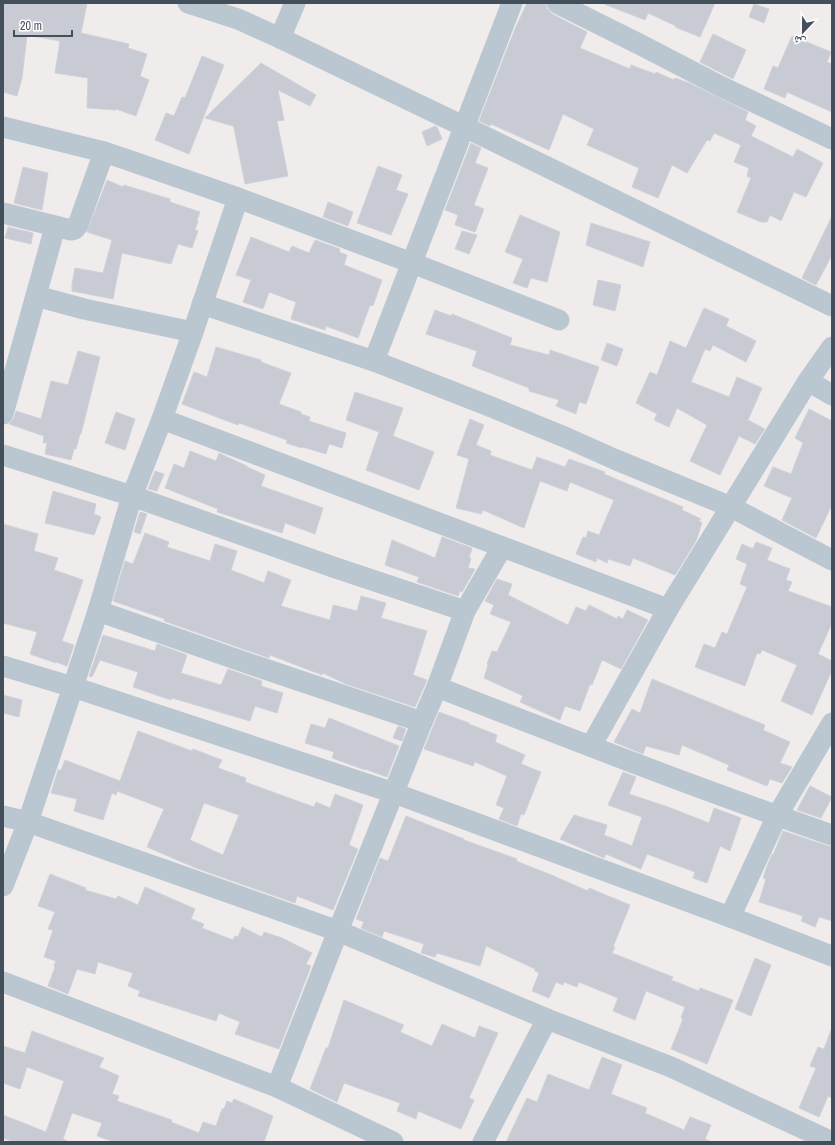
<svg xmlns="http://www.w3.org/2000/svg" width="835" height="1145" font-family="'Archivo Narrow','Noto Naskh Arabic',sans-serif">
<rect width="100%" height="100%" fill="#f0ecec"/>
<g fill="#c8cbd3" stroke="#d0d2d9" fill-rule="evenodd">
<polygon points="3,3 87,3 81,33 129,44 128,48 147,54 140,76 149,80 136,116 116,109 116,110 87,108 88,78 55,73 60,41 27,35 22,78 17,96 3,92"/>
<polygon points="527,3 545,3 547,9 552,14 587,32 580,48 630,69 631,65 655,74 656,72 674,80 675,78 689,83 748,112 745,120 756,126 751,136 793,157 797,149 823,163 806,197 794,192 781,221 770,215 767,222 761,222 737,212 751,178 747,176 749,168 734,162 741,145 714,133 710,141 707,140 687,173 672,165 658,198 632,187 639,168 587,145 594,129 563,114 549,150 491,124 490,126 479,121 515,29"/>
<polygon points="604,3 715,3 700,37 675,27 676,26 648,13 645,20 604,4"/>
<polygon points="754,4 769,9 764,23 749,17"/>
<polygon points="713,34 746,50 733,79 700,62"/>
<polygon points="792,36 831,52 827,62 832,64 832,112 787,92 785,98 764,89 773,66 778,68"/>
<polygon points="202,56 224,65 189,154 155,140 166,113 174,116 182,97 185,98"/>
<polygon points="261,63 316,95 310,106 278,90 284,120 277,121 288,176 245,184 234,128 233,126 205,118"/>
<polygon points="435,126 437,127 442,139 427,146 422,132"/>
<polygon points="471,143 481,148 475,163 488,168 474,205 484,209 475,232 455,225 458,215 445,210"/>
<polygon points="378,166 402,175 396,190 408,194 391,235 357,223"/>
<polygon points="23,167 48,173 42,210 14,203"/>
<polygon points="107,180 123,187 124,185 170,199 170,202 200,212 197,220 198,221 195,230 198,231 192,248 178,244 171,264 122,253 113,299 72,291 72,284 75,268 103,273 112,240 87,232"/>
<polygon points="328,202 353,212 348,226 323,217"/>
<polygon points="520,215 560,232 547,282 531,278 527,288 513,283 523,259 505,252"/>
<polygon points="832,216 832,255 816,285 802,278"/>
<polygon points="591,223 650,242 643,267 586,245"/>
<polygon points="8,227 33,233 31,244 5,238"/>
<polygon points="462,231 477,235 469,254 455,249"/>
<polygon points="251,237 289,252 292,246 309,253 315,240 340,249 339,252 347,255 344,265 382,280 373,306 370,305 358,338 326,326 325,330 291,319 296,302 269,292 263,309 243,302 251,280 236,275"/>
<polygon points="598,280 621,285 615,311 593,305"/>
<polygon points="704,308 729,319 726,326 756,341 746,362 713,345 710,351 705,349 691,382 729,397 737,377 762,388 748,420 765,429 755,444 739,436 720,475 690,461 707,425 677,408 669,427 654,420 657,414 636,403 650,372 657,375 670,341 686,348"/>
<polygon points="435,310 451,316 452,314 512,338 510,345 549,355 550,350 599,367 586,404 579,402 576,414 556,406 559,400 529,391 529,388 472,366 477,351 426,334"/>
<polygon points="607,343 623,349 617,366 601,360"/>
<polygon points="216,347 261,360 261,362 291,373 279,404 301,412 301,414 310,417 309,421 346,433 342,448 329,444 326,454 303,447 302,448 286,443 287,440 239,423 238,425 182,404 194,372 207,377"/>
<polygon points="78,351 100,357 81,434 80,434 76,449 74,449 71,460 45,454 47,443 43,443 44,436 9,424 14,418 16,411 41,419 51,381 68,385"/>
<polygon points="355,392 403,408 393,436 434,452 419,490 366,470 379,432 346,420"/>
<polygon points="809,409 832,421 832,505 816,538 782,520 792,498 764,486 773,467 791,474 803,443 795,438"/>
<polygon points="116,412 135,419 125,450 105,443"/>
<polygon points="470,419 484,425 476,445 491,451 490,455 532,470 537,457 565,467 569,459 605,472 604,474 683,507 682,510 701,519 699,521 702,523 696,541 675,575 633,558 630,566 608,559 607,563 597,558 596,562 576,554 583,537 586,538 588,531 599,535 614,500 570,482 567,491 540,481 524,528 483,510 481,514 456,508 469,459 457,455"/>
<polygon points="190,451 216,461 219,453 225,456 247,466 247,467 265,475 261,486 323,508 315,534 285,523 282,533 266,528 217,512 218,509 165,488 174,464 184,468"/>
<polygon points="155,471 164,474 157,491 148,489"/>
<polygon points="53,491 96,504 94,514 101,517 94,535 45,523"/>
<polygon points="140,512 147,514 140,534 134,532"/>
<polygon points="3,524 38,534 34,551 58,558 54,570 83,580 62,641 74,645 67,666 56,662 56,663 30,654 37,632 3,623"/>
<polygon points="145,533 169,542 167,547 210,561 215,544 237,551 231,570 264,583 268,571 291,580 281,606 330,620 333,605 357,611 361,596 386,603 381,618 427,631 413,675 427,680 415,707 346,684 323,673 322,675 270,655 269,658 164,621 165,619 113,601 125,561 133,564"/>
<polygon points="442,537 472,548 469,558 471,558 468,568 475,569 474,571 462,592 460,591 458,596 417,582 419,577 385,565 392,540 435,558"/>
<polygon points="756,542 772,548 767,560 790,569 786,580 792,582 788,591 832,607 832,623 818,654 832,661 832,670 812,715 781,701 797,665 762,650 760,654 757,653 745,686 695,667 704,644 715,648 722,632 727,634 747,587 740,584 747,564 736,559 742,544 753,549"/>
<polygon points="497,579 512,584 508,595 568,625 576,607 586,611 589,605 617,619 618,616 623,619 627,610 648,620 621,669 602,660 592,685 590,684 580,711 565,706 560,720 520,702 523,696 484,678 488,665 487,664 492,651 497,652 511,622 490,614 494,605 485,601"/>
<polygon points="103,635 155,651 157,644 187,655 181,673 221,685 228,669 262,681 261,686 283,693 277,713 255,706 250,721 172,698 171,700 133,687 138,672 100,660 92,677 89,676"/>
<polygon points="652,679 765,725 763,730 790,742 780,763 792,767 782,783 770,779 767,786 727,770 729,765 682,745 679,755 646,746 643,754 614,742 632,709 640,713"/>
<polygon points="3,695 22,700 19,717 3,713"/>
<polygon points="439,712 469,723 469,724 497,735 495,742 525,755 521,764 541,772 524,815 521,814 517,826 499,819 504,808 496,805 507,776 475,762 473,766 424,749"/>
<polygon points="329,718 399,746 387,777 365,769 365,770 332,758 334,752 305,743 311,724 325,728"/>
<polygon points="398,726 406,729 402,741 393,738"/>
<path d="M138,731l54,20 1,-2 29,11 -4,8 28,10 -1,4 69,25 2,-5 14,6 5,-14 28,11 -14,40 9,4 -25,61 -36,-14 -2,7 -99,-35 -49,-21 17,-38 -47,-18 -1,4 -4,-2 -9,27 -29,-9 3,-12 -26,-6 7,-23h3l4,-10 55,21zM204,803l35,12 -16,40 -33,-15z"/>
<polygon points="623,772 636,777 629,794 668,807 709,823 714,808 741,818 730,851 720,846 707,883 693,878 695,872 647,854 641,869 606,854 604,858 560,839 574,815 607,825 604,835 632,846 642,817 608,805"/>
<polygon points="810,786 832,797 821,818 797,810"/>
<polygon points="406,816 464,839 464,840 517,859 516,861 549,874 588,891 589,888 630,905 613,947 615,947 612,953 673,977 671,980 699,991 700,988 733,1000 707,1064 671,1049 683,1019 681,1018 685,1007 646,991 635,1020 613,1011 618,998 579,982 577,987 564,982 563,985 556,982 549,998 532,991 539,973 535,971 535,969 486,946 480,966 437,953 435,957 421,953 424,944 384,931 382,937 361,928 364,922 356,919 380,858 388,861"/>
<polygon points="783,831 828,846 832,847 832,921 819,917 815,927 801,921 803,916 759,902 766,879 763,878 766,869 772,854 773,855"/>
<polygon points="50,874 86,888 85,890 116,899 118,896 138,905 145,887 195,909 191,919 204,924 202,928 233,940 235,936 238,937 242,927 262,937 264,932 282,938 312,953 306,964 311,966 279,1049 235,1034 240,1022 219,1013 216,1021 138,996 140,991 128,986 133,973 98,962 95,974 77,969 68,994 48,986 55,967 54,966 56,961 44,957 53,930 48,929 55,912 38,906"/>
<polygon points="755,958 771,965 751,1016 735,1009"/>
<polygon points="344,1000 404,1025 400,1032 432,1046 442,1024 475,1038 479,1026 498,1033 469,1098 474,1100 461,1129 418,1111 416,1119 397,1111 400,1103 344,1083 337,1102 310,1089 326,1048 328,1048"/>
<polygon points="831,1030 832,1098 828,1096 819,1117 799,1108 816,1068 810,1066 818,1047 824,1049"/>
<polygon points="32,1031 104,1058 99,1067 119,1076 112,1094 119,1096 117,1101 172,1120 171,1122 199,1133 203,1122 216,1126 222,1109 224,1109 227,1101 232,1103 234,1099 273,1116 264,1142 253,1141 253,1142 115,1142 97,1136 102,1123 72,1113 63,1139 69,1142 14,1142 3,1138 3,1115 46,1132 64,1081 27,1067 20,1089 3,1083 3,1046 25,1053"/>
<polygon points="602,1057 622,1065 611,1094 647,1108 645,1113 684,1130 690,1117 711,1125 705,1139 711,1142 506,1142 527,1098 537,1102 548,1074 589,1090"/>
</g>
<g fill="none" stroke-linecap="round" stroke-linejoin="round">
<g stroke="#bbc7d0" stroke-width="21">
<polyline points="188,3 238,19 280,38 465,127 832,306"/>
<polyline points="557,3 643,46 722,87 832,139"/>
<polyline points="280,38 295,3"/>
<polyline points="3,127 104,152 125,159 238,198 412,263 559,320"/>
<polyline points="3,213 71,230 75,229 78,225 104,152"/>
<polyline points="36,296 84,309 193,332"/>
<polyline points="202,304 374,361 489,406 567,438 614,459 731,507 832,560"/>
<polyline points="374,361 512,3"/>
<polyline points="808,381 832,395"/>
<polyline points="3,414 55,227"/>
<polyline points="162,419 668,609"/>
<polyline points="3,455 132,496 333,567 465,611"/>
<polyline points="98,611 256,666 422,722"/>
<polyline points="3,666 73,687 394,793 730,917 832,956"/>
<path d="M437,687c131,51 262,102 395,148"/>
<polyline points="591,746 668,609 808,381 832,347"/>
<polyline points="3,816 28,822 338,931 547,1019 671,1067 832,1142"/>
<polyline points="3,886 28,822 73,687 98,611 132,496 162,419 193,332 238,198"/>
<polyline points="730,917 777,816 832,723"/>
<polyline points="3,982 277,1087 393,1142"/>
<polyline points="277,1087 338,931 422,722 437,687 465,611 502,547"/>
<polyline points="483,1142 547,1019"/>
</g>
</g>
<rect width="835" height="1145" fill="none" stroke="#43505b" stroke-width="8"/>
<g transform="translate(803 32) rotate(202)" stroke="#ffffff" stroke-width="3" paint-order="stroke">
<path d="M0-3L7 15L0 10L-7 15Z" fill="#43505b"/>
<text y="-6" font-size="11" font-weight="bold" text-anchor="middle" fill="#43505b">ش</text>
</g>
<path d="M14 30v6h58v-6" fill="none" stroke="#43505b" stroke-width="2"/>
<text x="20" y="30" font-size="12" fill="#43505b" stroke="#ffffff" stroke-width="3" paint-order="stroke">20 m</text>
</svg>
